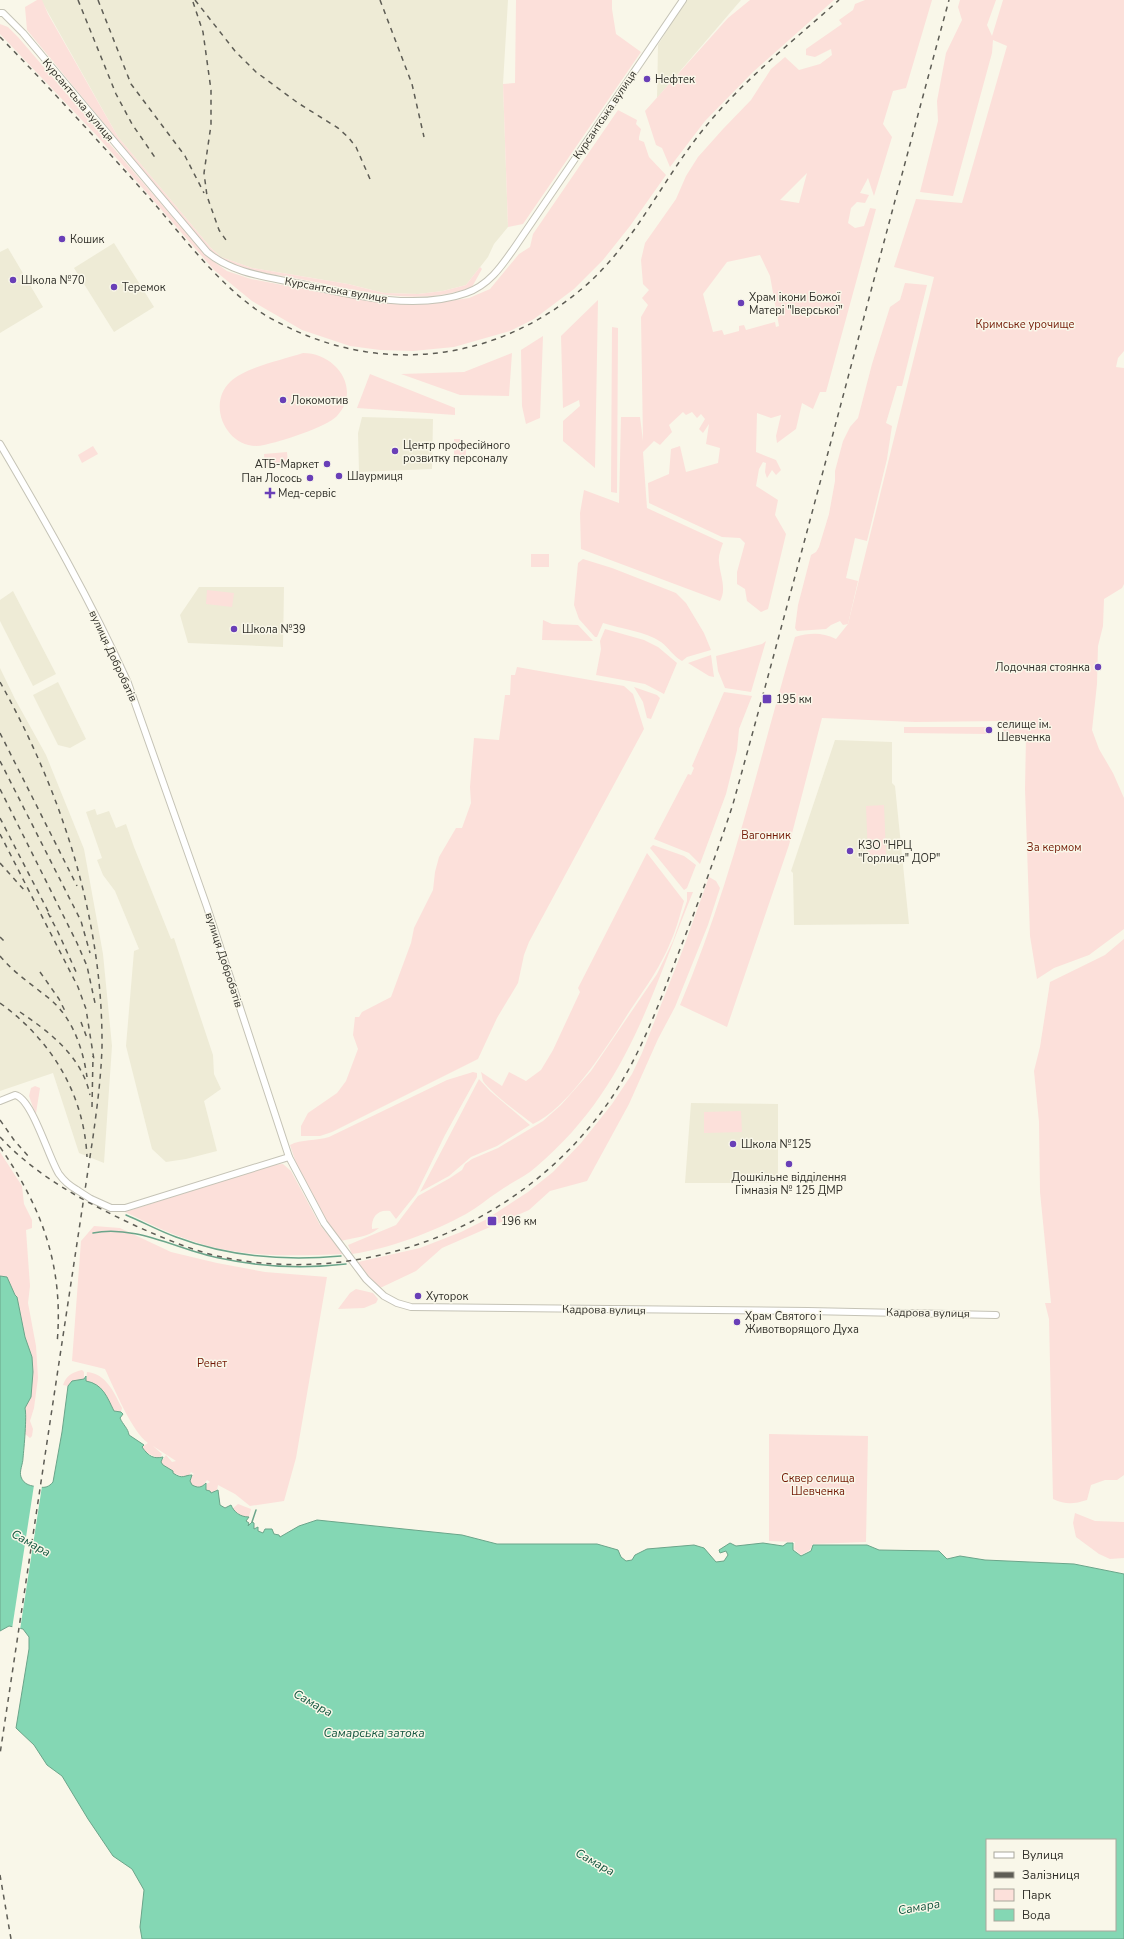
<svg xmlns="http://www.w3.org/2000/svg" width="1124" height="1939" font-family="'Nunito Sans',sans-serif">
<rect width="100%" height="100%" fill="#f9f7e9"/>
<g fill="#eeebd6">
<polygon points="41,0 508,0 503,84 508,227 494,244 488,257 466,285 443,291 418,294 384,293 348,284 252,268 221,257 211,248 118,137"/>
<polygon points="686,0 741,0 657,98 658,45"/>
<polygon points="114,243 154,307 114,332 74,268"/>
<polygon points="8,248 43,307 0,333 0,252"/>
<polygon points="362,417 433,419 432,469 359,472 358,433"/>
<polygon points="199,587 284,587 283,647 188,643 180,615"/>
<polygon points="13,591 56,674 33,686 0,621 0,600"/>
<polygon points="0,668 15,699 46,755 84,849 103,954 112,1046 104,1163 79,1153 53,1073 0,1091"/>
<polygon points="58,682 86,739 70,748 58,745 33,695"/>
<polygon points="835,740 892,742 892,783 895,786 909,924 794,925 793,873 791,871"/>
<polygon points="95,809 97,815 109,811 116,828 126,824 134,847 171,939 174,938 213,1055 214,1074 221,1089 204,1101 217,1151 186,1159 166,1162 152,1149 126,1046 134,951 139,949 115,891 103,875 97,860 102,858 86,812"/>
<polygon points="691,1103 778,1104 778,1183 685,1183"/>
</g>
<g fill="#fce0da" fill-rule="evenodd">
<path d="M37,0h5l6,14 70,123 93,111 10,9 31,11 96,16 36,9 34,1 25,-3 23,-6 14,-18 2,2 -10,18c-52,19 -104,6 -157,-5 -25,-5 -50,-9 -75,-13 -19,-8 -31,-19 -44,-34l-169,-205 -2,-23z"/>
<polygon points="516,0 612,0 612,9 616,34 641,52 523,224 508,227 503,84 515,83"/>
<polygon points="750,0 834,0 753,72 705,121 670,167 662,148 656,145 645,111 728,18"/>
<path d="M865,0h67l-26,88 -13,3 -10,33 9,13 -18,59 -6,-18 -8,15 9,2 -4,8 -8,-1 -6,6 -3,15 7,5 9,-2 6,-18 6,1 -50,183h-6l-7,17 -11,-6 -6,26 -19,14 -1,-7 5,-21 -10,3 -14,-5 -1,39 20,8 5,10 -5,5 -4,-5 -5,8 -2,-6 1,-9 -3,-1 -4,7 -3,17 22,14 -3,15 11,19 -18,75 -7,3 -14,-11 -2,-12 -8,-5v-12l8,-29 -5,-5 -18,-1 -73,-34 -1,-20 21,-9 2,-25 9,-3 6,26 32,-9 2,-15 -14,-4 3,-20 -6,9 -4,-4 6,-10 -4,-5 -4,4 -5,-6 -6,3 -3,-3 -14,13 3,7 -12,13 -6,-4 -11,11 4,56 76,35c-2,6 -5,13 -4,19 1,13 8,27 1,39l-139,-52 -1,-36 4,-23 35,13 2,-86h19l3,24 -2,-124 7,-12 -6,-7 7,-8 -6,-6 -2,-24 4,-17 31,-44 10,-23 12,-19 25,-28 28,-29 20,-31 14,-12 14,13 21,-6 12,-9 -1,-6 -16,8 -9,-2v-6l36,-25 -3,-4 14,-10 2,-6zM807,173l-8,30 -19,-3zM760,255l10,21 9,50 -3,1 -1,-5 -29,8 -2,-5 -5,1v5l-15,4 -2,-5 -9,2 -10,-38 24,-32z"/>
<path d="M960,0h36l-9,25 5,11 11,-36h121v351l-6,7 -2,9 8,1v216l-2,4 -18,11 -1,27 -5,20 -1,38 -5,46 7,19 14,24 11,25v131l-35,26 -35,13 -17,11 -7,-43 -5,-147 1,-52 -23,-1v-15l-88,1 -93,-4 -33,127 -62,182 -47,-22c51,-119 79,-245 115,-368 15,-4 26,-5 41,2l12,-15 86,-347 -40,-10 22,-68 46,4 45,-157 -14,-6 -1,13 -39,143 -33,-4 18,-71 -1,-20 9,-48 16,-33 -4,-13z"/>
<polygon points="0,24 8,27 18,37 206,256 227,271 251,279 361,300 388,303 435,303 469,298 490,289 519,254 530,247 533,234 618,110 637,120 636,124 641,129 639,137 639,140 644,142 649,157 666,175 630,226 603,260 574,289 534,319 510,331 454,347 413,351 380,350 350,346 302,330 252,301 214,270 98,137 0,34"/>
<polygon points="905,283 927,285 902,386 897,386 886,423 892,426 887,459 867,541 855,538 846,578 858,581 848,624 843,625 840,621 831,625 826,629 797,631 795,628 798,605 811,555 816,552 819,547 829,514 835,481 835,471 843,441 850,427 858,418 872,364 890,307 900,300"/>
<polygon points="598,300 595,468 563,441 563,421 580,406 579,400 563,408 561,336"/>
<polygon points="612,327 618,328 617,493 611,492"/>
<polygon points="543,336 540,418 526,424 522,406 521,350"/>
<path d="M303,353c33,0 59,36 34,63 -10,11 -58,26 -73,29 -35,8 -59,-39 -34,-63 16,-15 52,-22 73,-29z"/>
<polygon points="512,353 509,396 460,395 401,374 464,372"/>
<polygon points="370,374 455,408 455,415 357,408"/>
<polygon points="454,439 462,439 462,447 466,447 466,457 454,456"/>
<polygon points="93,446 98,454 82,463 78,455"/>
<polygon points="287,452 288,465 265,467 264,454"/>
<rect x="531" y="554" width="18" height="13"/>
<path d="M583,559l29,9 64,25 10,10 18,30 7,17 -24,7 -5,4c-9,-5 -13,-13 -21,-19 -16,-11 -40,-13 -58,-19l-6,14h-2l-16,-18 -5,-14 4,-42z"/>
<polygon points="207,590 234,593 232,607 206,604"/>
<polygon points="543,620 552,624 578,625 593,641 542,640"/>
<polygon points="605,629 644,640 658,647 677,663 664,694 645,684 596,675 601,649 600,641"/>
<polygon points="766,641 751,692 725,688 718,671 716,656 762,644"/>
<polygon points="711,655 714,677 709,676 688,663"/>
<polygon points="517,667 624,686 633,694 644,729 529,942 524,955 518,983 497,1018 478,1059 332,1132 320,1136 301,1136 301,1126 308,1113 337,1093 346,1081 358,1049 353,1035 355,1017 359,1017 362,1012 391,997 411,943 414,928 433,890 435,872 439,857 456,828 462,828 471,803 470,787 474,738 499,740 505,695 510,695 511,675 515,675"/>
<polygon points="634,687 657,695 660,698 651,719 647,718 643,702"/>
<polygon points="724,692 752,696 739,729 737,750 726,794 700,864 689,853 654,839 688,774 691,775 694,768 692,766"/>
<polygon points="904,727 986,727 986,734 904,733"/>
<polygon points="884,805 886,855 868,856 866,806"/>
<polygon points="653,845 684,856 696,865 687,888 684,890 650,848"/>
<path d="M647,853l37,48c-4,13 -7,27 -13,40 -10,25 -25,46 -40,68 -21,33 -62,99 -98,115 -11,-8 -43,-32 -50,-43 -1,-3 -1,-6 -2,-9l21,14 7,-14 17,9 15,-11 12,-20 27,-58 -2,-4z"/>
<polygon points="709,877 716,881 720,888 708,925 675,1007 658,1039 629,1104 587,1181 550,1191 529,1210 442,1248 416,1271 378,1289 358,1262 420,1248 461,1232 485,1220 528,1192 553,1172 581,1143 612,1104 632,1074 642,1053 683,949"/>
<path d="M687,892h6c-43,105 -66,198 -157,275 -11,10 -26,16 -38,25 -11,7 -21,16 -32,22 -33,18 -78,35 -114,40l-4,-9 48,-20 22,-29 32,-18 12,-8 3,-6 7,-5 26,-11 45,-27 18,-16 30,-34 66,-97 16,-33 14,-40z"/>
<path d="M1124,939v536l-7,5h-12l-14,5 -4,15c-13,4 -21,5 -34,-1l-4,-180 -4,-16h15h-9l-11,-111 -1,-70 -5,-51 6,-24 10,-65 55,-27z"/>
<path d="M473,1072l4,1v4l-32,58 -29,59 -20,25 -6,-8c-12,-2 -19,6 -18,18l7,-1c-12,10 -24,9 -38,13l-6,-4 -32,-53 -13,-39c11,-6 27,-4 39,-8l118,-57z"/>
<polygon points="479,1079 490,1091 530,1125 497,1146 471,1157 449,1176 420,1192"/>
<polygon points="35,1086 40,1088 36,1113 35,1113 29,1096 31,1088"/>
<polygon points="741,1111 742,1132 704,1133 704,1112"/>
<polygon points="0,1152 22,1186 24,1204 32,1220 32,1228 26,1230 30,1286 28,1303 36,1346 38,1378 34,1408 30,1421 33,1429 32,1436 30,1438 24,1433 26,1415 25,1408 31,1397 33,1372 32,1357 25,1337 17,1297 15,1295 7,1277 0,1276"/>
<path d="M283,1164l8,7 29,54 23,29c-49,2 -101,4 -148,-12 -25,-8 -47,-19 -70,-30l148,-47z"/>
<path d="M94,1226l26,2 51,24 46,11 48,9 62,5 -31,181 -12,43 -34,5 -15,-12 -17,-9 -1,5 -7,3 -1,-3h-3l1,-6 3,-2 -3,-2 -5,7 -5,1 -5,-3 -2,-4 2,-6 2,-1 -3,-2 -4,6 -14,-5v-2l-10,-6 -2,-3 5,-7 6,7 4,-1 -23,-15 9,8 -3,5 -13,-7 -4,-5 6,-4c-16,-11 -34,-55 -43,-74l-33,-8 9,-120z"/>
<polygon points="356,1289 373,1293 378,1299 376,1303 364,1308 338,1309 350,1293"/>
<path d="M82,1370l2,2v7l-12,2 -4,5 -5,-1c4,-10 8,-12 19,-15z"/>
<path d="M87,1372c20,2 27,21 35,36l-1,4 -7,-1 -11,-21 -17,-9z"/>
<polygon points="769,1434 868,1436 866,1542 813,1544 810,1550 801,1555 794,1549 795,1542 769,1541"/>
<polygon points="238,1504 251,1509 249,1517 243,1517 232,1509"/>
<polygon points="1075,1513 1095,1521 1124,1522 1124,1558 1110,1559 1099,1554 1076,1537 1073,1523"/>
</g>
<path fill="#84d7b4" stroke="#6ba58a" fill-rule="evenodd" d="M0,1276l7,1 8,18 2,2 8,40 7,20 1,15 -2,25 -6,11c2,8 -1,40 -2,50 0,6 -4,13 -2,19 3,8 10,9 18,10 6,1 10,0 14,-5l9,-50 6,-46 4,-5 12,-2 2,-3v5c17,3 21,16 28,30l7,1 2,2 -3,4c3,7 8,10 9,17l15,10 -2,2c7,10 12,12 21,10l-2,5 2,3 10,6v2c10,7 11,2 19,2l-2,6 2,4c6,3 9,3 14,-2v7l4,1 1,2 7,-3 2,15 5,3 6,-3c3,7 9,12 18,12l-3,4 3,2 -1,3 4,-4 2,1v6l4,-2v4l5,2 2,-4h7l2,5 5,1 1,2 19,-11 18,-6 145,15 35,9h100l21,6 3,7 5,4 6,-1 3,-5 12,-6 47,-4 10,3 12,14 8,-1 4,-6 -2,-4 -6,2 -1,-3 11,-7 6,3 27,-3 20,3 4,-3h6v7l8,6 10,-5 2,-6h54l12,5 60,1 8,8 13,-3 25,4 89,4 50,10v365h-982l-2,-12 4,-37 -12,-21 -19,-13 -25,-37 -26,-43 -15,-11 -13,-20 -18,-17 13,-79v-12l-6,-8 -14,-3 -9,5zM987,1840h128v90h-128z"/>
<polygon fill="#f9f7e9" points="34,1485 42,1486 20,1630 12,1629"/>
<g fill="none" stroke-linecap="round" stroke-linejoin="round">
<g stroke="#6ba58a" stroke-width="1.5">
<path d="M126,1215c17,7 33,16 50,22 53,20 110,24 165,19"/>
<path d="M93,1233c41,-9 86,17 126,25 42,9 85,11 127,6"/>
<polyline points="252,1522 256,1510"/>
</g>
<defs>
<g id="tertiary">
<path d="M0,13h3l20,20 184,219c26,22 61,25 94,32 50,11 114,27 165,9 24,-8 37,-29 51,-49l166,-244"/>
<path d="M0,444c46,78 91,157 128,239l79,224 82,250 35,66 42,56 18,17 13,7 14,4 397,4 188,4"/>
<path d="M0,1101l15,-6c17,3 34,64 44,79 5,7 11,12 18,16"/>
<polyline points="91,1199 111,1208 125,1208 289,1157"/>
</g>
</defs>
<use href="#tertiary" stroke="#c5c3b6" stroke-width="8"/>
<use href="#tertiary" stroke="#fff" stroke-width="6"/>
<g stroke="#5e5d55" stroke-width="1.5" stroke-dasharray="5 5" stroke-linecap="butt">
<polyline points="78,0 116,94 132,124 156,159"/>
<polyline points="98,0 131,84 185,156 204,193"/>
<polyline points="195,0 235,51 256,72 298,103 338,128 348,137 356,147 370,179"/>
<polyline points="380,0 412,84 424,137"/>
<polyline points="193,2 203,32 211,90 211,125 204,173 207,196 219,230 228,243"/>
<path d="M0,37c52,53 103,109 152,164 33,38 64,80 105,109 12,8 26,15 39,21 98,44 207,26 288,-44 50,-43 77,-105 118,-156 39,-49 90,-89 137,-131"/>
<path d="M0,682c62,111 103,237 102,365 -1,31 -5,61 -9,90l-93,617"/>
<polyline points="0,733 77,886"/>
<polyline points="0,761 81,921 90,953"/>
<polyline points="0,789 77,943 87,966 95,1003"/>
<polyline points="0,818 51,917"/>
<polyline points="0,834 78,987 86,1009 94,1060"/>
<polyline points="0,863 25,891"/>
<polyline points="48,913 58,932 77,974"/>
<polyline points="0,937 6,943"/>
<path d="M0,956c15,18 34,30 51,44 22,19 32,49 36,77"/>
<polyline points="40,972 59,999 65,1011"/>
<path d="M0,1003c51,37 84,90 87,154"/>
<path d="M20,1012c31,21 62,45 70,83"/>
<polyline points="81,1022 87,1038"/>
<polyline points="92,1107 93,1056"/>
<polyline points="0,1120 14,1140 30,1158"/>
<path d="M0,1137c37,40 87,66 136,89 25,11 50,22 77,29 144,34 298,-24 387,-141 38,-50 58,-108 80,-165 19,-48 37,-96 53,-145 74,-267 143,-536 216,-804"/>
<path d="M0,1147c43,62 64,121 57,197"/>
<polyline points="0,1875 11,1939"/>
</g>
<defs>
<polyline id="tertiary-bridge" points="77,1190 91,1199"/>
</defs>
<use href="#tertiary-bridge" stroke="#c5c3b6" stroke-width="8" stroke-linecap="butt"/>
<use href="#tertiary-bridge" stroke="#fff" stroke-width="6"/>
</g>
<g fill="#693fb7" stroke="#f9f7e9" stroke-width="1.5">
<circle cx="647" cy="79" r="4"/>
<circle cx="62" cy="239" r="4"/>
<circle cx="13" cy="280" r="4"/>
<circle cx="114" cy="287" r="4"/>
<circle cx="741" cy="303" r="4"/>
<circle cx="283" cy="400" r="4"/>
<circle cx="395" cy="451" r="4"/>
<circle cx="327" cy="464" r="4"/>
<circle cx="339" cy="476" r="4"/>
<circle cx="310" cy="478" r="4"/>
<path d="M268 487h4v4h4v4h-4v4h-4v-4h-4v-4h4z"/>
<circle cx="234" cy="629" r="4"/>
<circle cx="1098" cy="667" r="4"/>
<rect x="762" y="694" width="10" height="10" rx="2"/>
<circle cx="989" cy="730" r="4"/>
<circle cx="850" cy="851" r="4"/>
<circle cx="733" cy="1144" r="4"/>
<circle cx="789" cy="1164" r="4"/>
<rect x="487" y="1216" width="10" height="10" rx="2"/>
<circle cx="418" cy="1296" r="4"/>
<circle cx="737" cy="1322" r="4"/>
</g>
<g text-anchor="middle" dominant-baseline="central" stroke-width="3" stroke-linejoin="round" paint-order="stroke">
<g font-size="11" fill="#302f29" stroke="#f9f7e9" text-anchor="start">
<text x="655" y="79">Нефтек</text>
<text x="70" y="239">Кошик</text>
<text x="21" y="280">Школа №70</text>
<text x="122" y="287">Теремок</text>
<text x="749" y="297">Храм ікони Божої<tspan x="749" dy="13">Матері "Іверської"</tspan></text>
<text x="291" y="400">Локомотив</text>
<text x="403" y="445">Центр професійного<tspan x="403" dy="13">розвитку персоналу</tspan></text>
<text x="319" y="464" text-anchor="end">АТБ-Маркет</text>
<text x="347" y="476">Шаурмиця</text>
<text x="302" y="478" text-anchor="end">Пан Лосось</text>
<text x="278" y="493">Мед-сервіс</text>
<text x="242" y="629">Школа №39</text>
<text x="1090" y="667" text-anchor="end">Лодочная стоянка</text>
<text x="776" y="699">195 км</text>
<text x="997" y="724">селище ім.<tspan x="997" dy="13">Шевченка</tspan></text>
<text x="858" y="845">КЗО "НРЦ<tspan x="858" dy="13">"Горлиця" ДОР"</tspan></text>
<text x="741" y="1144">Школа №125</text>
<text x="789" y="1177" text-anchor="middle">Дошкільне відділення<tspan x="789" dy="13">Гімназія № 125 ДМР</tspan></text>
<text x="501" y="1221">196 км</text>
<text x="426" y="1296">Хуторок</text>
<text x="745" y="1316">Храм Святого і<tspan x="745" dy="13">Животворящого Духа</tspan></text>
</g>
<g font-size="11" fill="#302f29" stroke="#f9f7e9">
<text transform="translate(78 100) rotate(50)">Курсантська вулиця</text>
<text transform="translate(605 115) rotate(-56)">Курсантська вулиця</text>
<text transform="translate(336 290) rotate(10)">Курсантська вулиця</text>
<text transform="translate(113 656) rotate(65)">вулиця Добробатів</text>
<text transform="translate(224 960) rotate(72)">вулиця Добробатів</text>
<text transform="translate(604 1310) rotate(1)">Кадрова вулиця</text>
<text transform="translate(928 1313) rotate(1)">Кадрова вулиця</text>
</g>
<g font-size="11" fill="#721904" stroke="#f9f7e9">
<text x="1025" y="324">Кримське урочище</text>
<text x="766" y="835">Вагонник</text>
<text x="1054" y="847">За кермом</text>
<text x="212" y="1363">Ренет</text>
<text x="818" y="1478">Сквер селища<tspan x="818" dy="13">Шевченка</tspan></text>
</g>
<g font-size="12" font-style="italic" fill="#13563f" stroke="#f9f7e9">
<text transform="translate(31 1543) rotate(29)">Самара</text>
<text transform="translate(313 1703) rotate(29)">Самара</text>
<text x="374" y="1733">Самарська затока</text>
<text transform="translate(595 1862) rotate(29)">Самара</text>
<text transform="translate(919 1907) rotate(-10)">Самара</text>
</g>
</g>
<rect x="986" y="1839" width="130" height="92" fill="#f9f7e9" stroke="#a9a79c"/>
<rect x="994" y="1852" width="20" height="6" fill="#ffffff" stroke="#a9a79c"/>
<text x="1022" y="1859" font-size="12" fill="#302f29">Вулиця</text>
<rect x="994" y="1872" width="20" height="6" fill="#5e5d55" stroke="#a9a79c"/>
<text x="1022" y="1879" font-size="12" fill="#302f29">Залізниця</text>
<rect x="994" y="1889" width="20" height="12" fill="#fce0da" stroke="#a9a79c"/>
<text x="1022" y="1899" font-size="12" fill="#302f29">Парк</text>
<rect x="994" y="1909" width="20" height="12" fill="#84d7b4" stroke="#a9a79c"/>
<text x="1022" y="1919" font-size="12" fill="#302f29">Вода</text>
</svg>
